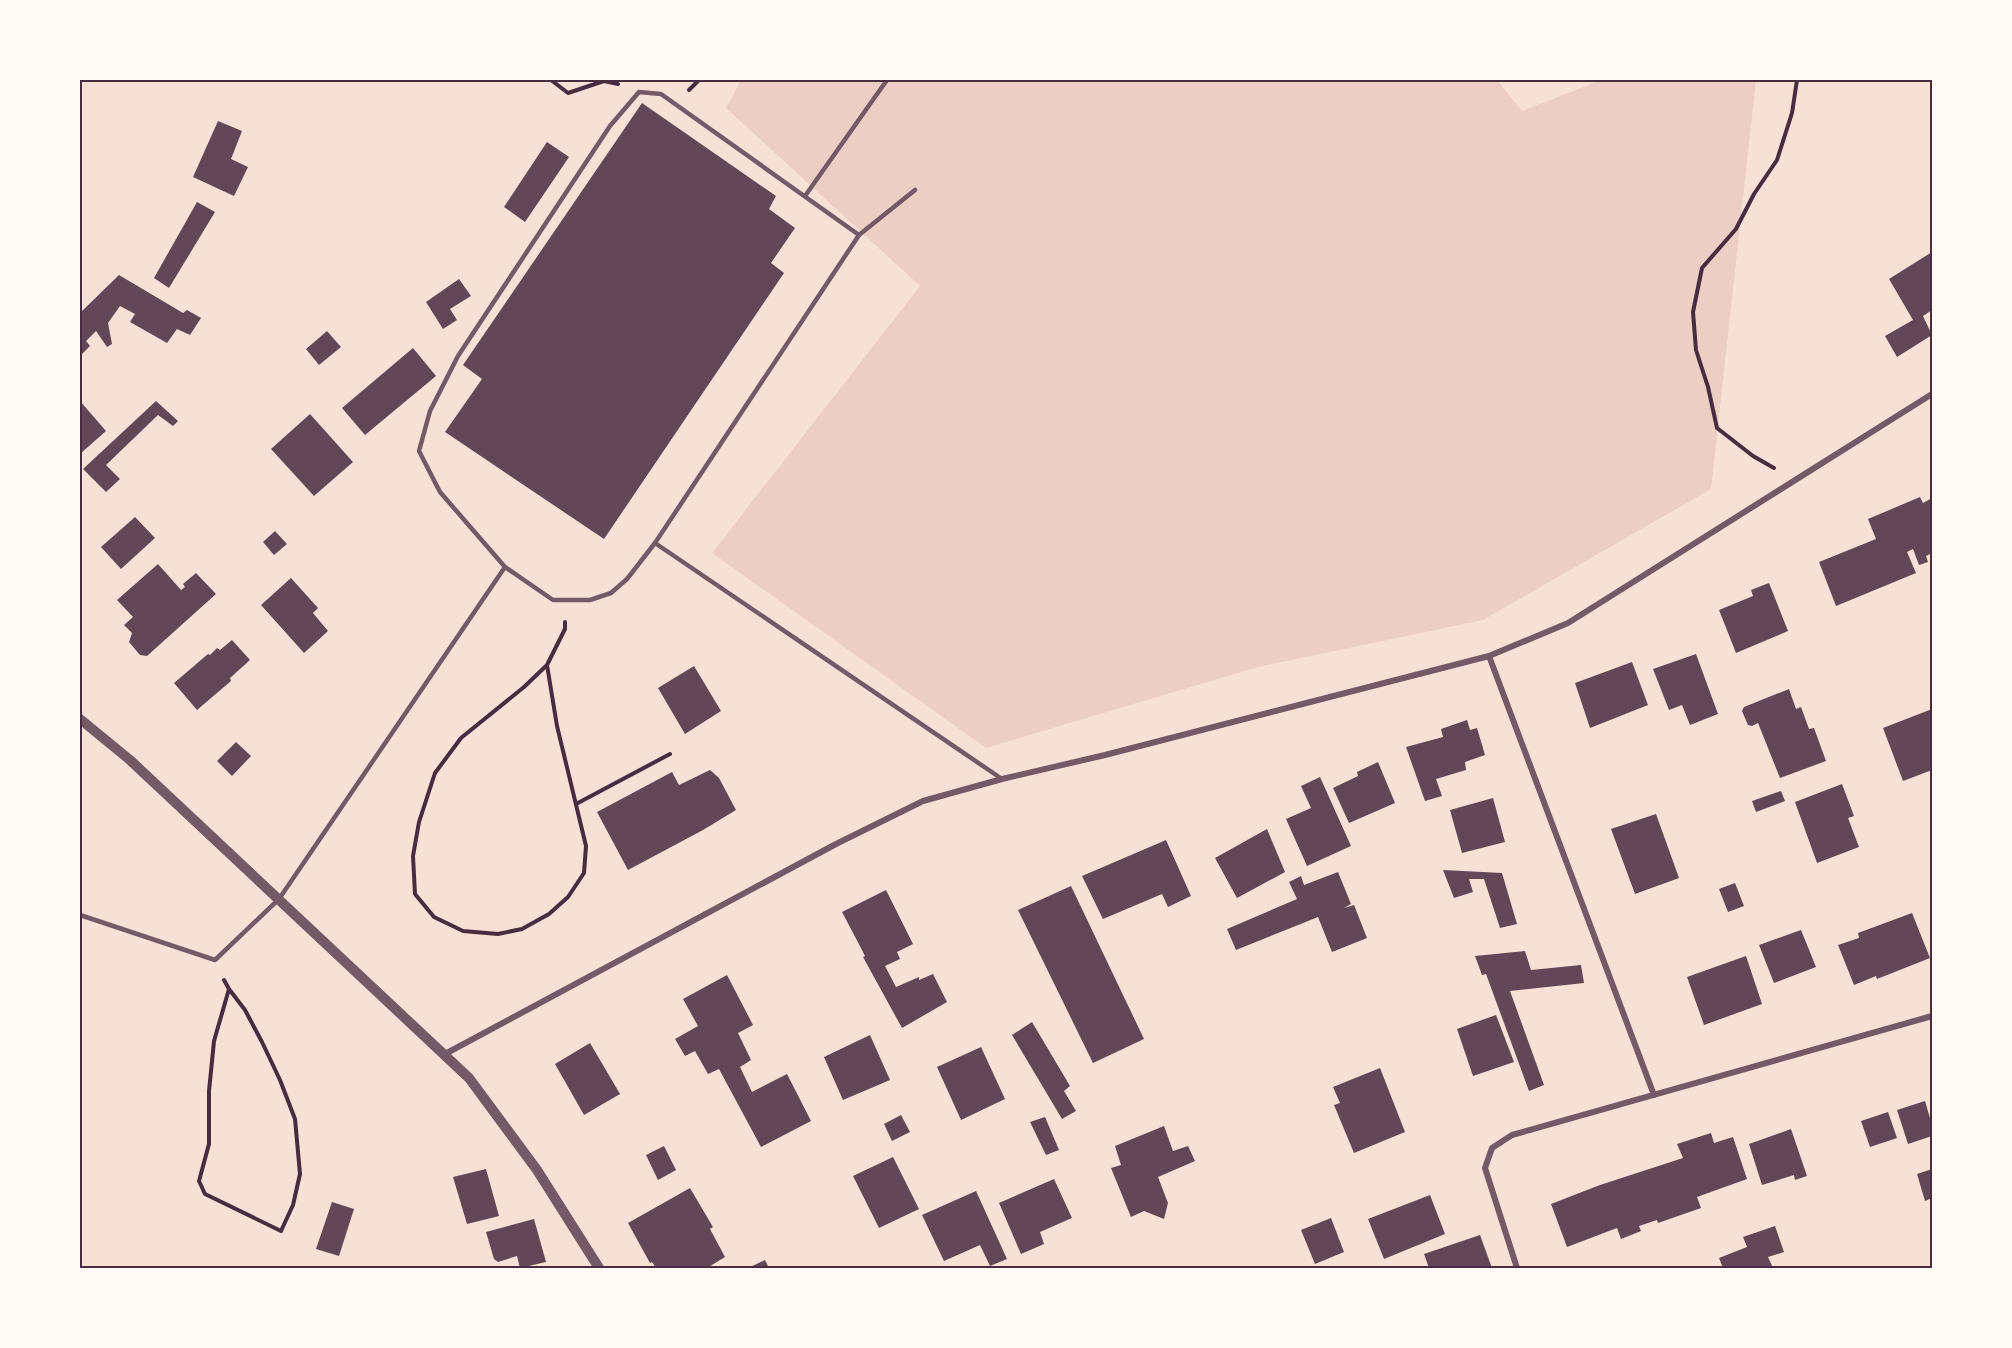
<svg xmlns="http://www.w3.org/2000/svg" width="2012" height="1348" font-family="'Roboto Condensed',sans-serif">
<rect width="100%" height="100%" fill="#f7e1d7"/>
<polygon fill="#ebcfc5" points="741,80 1497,80 1522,111 1601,80 1756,80 1711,489 1483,620 1258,667 986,748 712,553 920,286 726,108"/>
<g fill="#644757">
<polygon points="642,103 776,196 769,209 795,228 771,263 784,273 604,539 445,432 482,379 463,365"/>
<polygon points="218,121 242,131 231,159 248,167 234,196 193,177"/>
<polygon points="547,142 569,157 525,222 504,207"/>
<polygon points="197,202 215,212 169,288 154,278"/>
<polygon points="1932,252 1932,310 1923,316 1932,335 1897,357 1885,336 1913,320 1889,279"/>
<polygon points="119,275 183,313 187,310 201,318 190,335 177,329 167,343 130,322 135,314 120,306 108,323 112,344 107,347 96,331 86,341 90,346 80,356 80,313"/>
<polygon points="459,279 471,296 450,309 457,320 443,329 426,302"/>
<polygon points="327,331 341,347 319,365 306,349"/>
<polygon points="413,348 436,376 365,435 342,408"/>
<polygon points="80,401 106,431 80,454"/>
<polygon points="156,401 178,421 173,426 158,415 106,465 120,479 106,492 83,469"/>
<polygon points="310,414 353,462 314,496 271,449"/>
<polygon points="1920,497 1923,503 1932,498 1932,553 1926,556 1928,562 1919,565 1913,549 1907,552 1916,573 1836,606 1819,562 1876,539 1868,519"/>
<polygon points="135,517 155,538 121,569 101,547"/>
<polygon points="275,531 287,544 274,555 263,542"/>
<polygon points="158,564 181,590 185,587 183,584 196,573 216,594 147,656 140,655 129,642 132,633 124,625 133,617 117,600"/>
<polygon points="291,578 318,608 313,613 328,631 304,653 261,605"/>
<polygon points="1769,583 1788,631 1736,653 1719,610 1753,596 1751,590"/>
<polygon points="232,640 250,660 230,678 231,681 197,710 174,683 208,654 210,655 217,648 220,650"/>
<polygon points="1696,654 1718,714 1690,725 1682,705 1669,710 1653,669"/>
<polygon points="1632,662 1648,705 1590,728 1575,683"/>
<polygon points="694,666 721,711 685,734 658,688"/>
<polygon points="1789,689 1796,709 1801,707 1809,729 1814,728 1826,761 1780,778 1758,723 1752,726 1748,725 1742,711 1744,707"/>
<polygon points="1932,709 1932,770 1903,781 1883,728"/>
<polygon points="1467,720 1470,730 1477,728 1485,755 1465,762 1466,770 1436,779 1442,796 1425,801 1406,747 1443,737 1441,729"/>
<polygon points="236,742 251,756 232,776 217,761"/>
<polygon points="1378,762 1395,803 1349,823 1333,788 1358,776 1357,772"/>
<polygon points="710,770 719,778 736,810 703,830 628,870 597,812 672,772 679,785"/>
<polygon points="1320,777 1351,846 1307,866 1286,819 1311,808 1301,786"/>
<polygon points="1842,784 1854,816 1848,818 1859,847 1817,863 1795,802"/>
<polygon points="1781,791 1785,801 1756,812 1752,801"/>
<polygon points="1493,798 1505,842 1462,853 1450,810"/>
<polygon points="1656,814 1679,878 1635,894 1611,829"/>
<polygon points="1267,829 1285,872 1237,898 1215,858"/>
<polygon points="1166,840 1191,896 1168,907 1162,894 1103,919 1082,876"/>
<polygon points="1443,870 1502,873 1517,924 1500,928 1484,879 1469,879 1473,892 1454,898"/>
<polygon points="1338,872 1351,904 1344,908 1354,905 1367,938 1332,952 1318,917 1236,950 1227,929 1297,899 1289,882 1301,876 1304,885"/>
<polygon points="1735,883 1744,906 1728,912 1719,889"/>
<polygon points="1071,886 1144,1039 1093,1063 1018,910"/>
<polygon points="886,890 913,944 897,952 900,959 885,966 896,987 919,977 919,980 933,974 947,1002 902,1028 863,957 865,956 862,950 842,912"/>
<polygon points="1912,913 1930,958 1877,979 1876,976 1854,985 1838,945 1859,938 1858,933"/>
<polygon points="1801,930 1816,967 1774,983 1759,945"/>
<polygon points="1525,951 1531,970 1581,965 1584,983 1510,991 1544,1085 1529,1091 1486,974 1482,975 1475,956"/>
<polygon points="1746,956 1762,1004 1704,1025 1687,977"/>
<polygon points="727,975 753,1025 738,1033 751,1060 740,1067 752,1092 787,1074 811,1121 761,1147 719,1069 708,1074 695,1051 685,1056 675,1039 698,1026 683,999"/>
<polygon points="1496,1015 1514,1062 1473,1076 1457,1029"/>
<polygon points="1032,1022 1070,1086 1064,1091 1076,1111 1062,1119 1012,1035"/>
<polygon points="870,1035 890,1080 843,1100 824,1057"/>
<polygon points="590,1043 620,1094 584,1115 555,1064"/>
<polygon points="981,1047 1005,1099 961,1120 937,1067"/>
<polygon points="1380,1068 1405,1132 1354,1153 1334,1105 1340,1103 1333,1087"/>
<polygon points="1925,1101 1932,1125 1932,1136 1908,1144 1897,1110"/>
<polygon points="1888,1112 1897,1138 1870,1147 1861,1121"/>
<polygon points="901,1115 910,1132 892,1141 884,1124"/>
<polygon points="1045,1117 1059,1150 1046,1155 1030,1122"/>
<polygon points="1164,1126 1173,1151 1188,1146 1195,1161 1158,1177 1168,1203 1164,1219 1144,1211 1131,1217 1111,1168 1121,1165 1115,1146"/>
<polygon points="1791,1129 1807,1176 1795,1180 1794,1175 1762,1185 1749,1144"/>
<polygon points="1711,1133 1714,1143 1733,1137 1747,1179 1697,1197 1701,1208 1658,1223 1657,1220 1639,1226 1641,1231 1621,1239 1617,1228 1567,1247 1551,1204 1600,1185 1683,1158 1677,1144"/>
<polygon points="664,1146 676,1170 658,1180 646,1155"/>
<polygon points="893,1157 919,1209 879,1228 853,1176"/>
<polygon points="486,1169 499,1216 467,1224 453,1177"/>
<polygon points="1932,1169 1932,1198 1925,1201 1917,1174"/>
<polygon points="1054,1179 1072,1218 1040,1232 1044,1244 1021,1254 999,1203"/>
<polygon points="690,1188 713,1227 710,1229 725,1257 707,1268 656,1268 652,1262 650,1263 628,1223"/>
<polygon points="976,1191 1007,1259 990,1266 980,1245 944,1261 922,1215"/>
<polygon points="1430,1195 1445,1234 1384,1259 1368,1219"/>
<polygon points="332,1202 354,1209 339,1256 316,1249"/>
<polygon points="1331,1218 1344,1252 1315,1264 1301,1230"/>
<polygon points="534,1219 546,1262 520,1268 517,1256 498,1262 494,1259 486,1232"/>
<polygon points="1775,1226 1784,1252 1768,1257 1773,1268 1723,1268 1719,1258 1747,1247 1743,1237"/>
<polygon points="1480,1235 1492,1268 1429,1268 1424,1254"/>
<polygon points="765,1260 769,1268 748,1268"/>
</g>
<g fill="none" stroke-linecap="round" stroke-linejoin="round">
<g stroke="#4a2c40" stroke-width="4">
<polyline points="551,80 568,93 604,81 618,84"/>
<polyline points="689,90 699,80"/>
<polyline points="1774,468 1753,456 1717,428 1708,387 1696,350 1693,312 1702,268 1736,229 1754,194 1777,160 1792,113 1797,80"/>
<polyline points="547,665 557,726 586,846 584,873 568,897 549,914 522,929 498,934 463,931 434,917 415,894 413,856 419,822 435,773 461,738 524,687 547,665 565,629 565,622"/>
<polyline points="576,804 670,754"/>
<polyline points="224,980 229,989 214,1041 209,1091 209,1144 199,1181 205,1194 281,1231 293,1205 300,1174 295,1119 280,1080 262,1042 245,1010 229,989"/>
</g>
<g stroke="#755966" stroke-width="4.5">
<polyline points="805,196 887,80"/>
<polyline points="655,543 1002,779"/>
<polyline points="505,567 440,492 419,451 430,411 458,356 610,126 639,92 661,94 859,235"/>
<polyline points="80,915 215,960 279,899 505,567 553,600 590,600 611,593 627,579 655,543 859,235 915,190"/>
</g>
<g stroke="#755966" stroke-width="6">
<polyline points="1489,656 1654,1095"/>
<polyline points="445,1054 836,844 923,801 1002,779 1105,755 1489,656 1568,623 1932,394"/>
<polyline points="1517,1268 1485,1168 1492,1148 1512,1135 1932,1016"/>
</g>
<polyline stroke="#755966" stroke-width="10" points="80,719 130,760 469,1078 537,1170 599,1268"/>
</g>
<rect width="2012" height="1348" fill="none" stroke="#fffaf5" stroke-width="162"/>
<rect x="81" y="81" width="1850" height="1186" fill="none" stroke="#4a2c40" stroke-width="2"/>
</svg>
